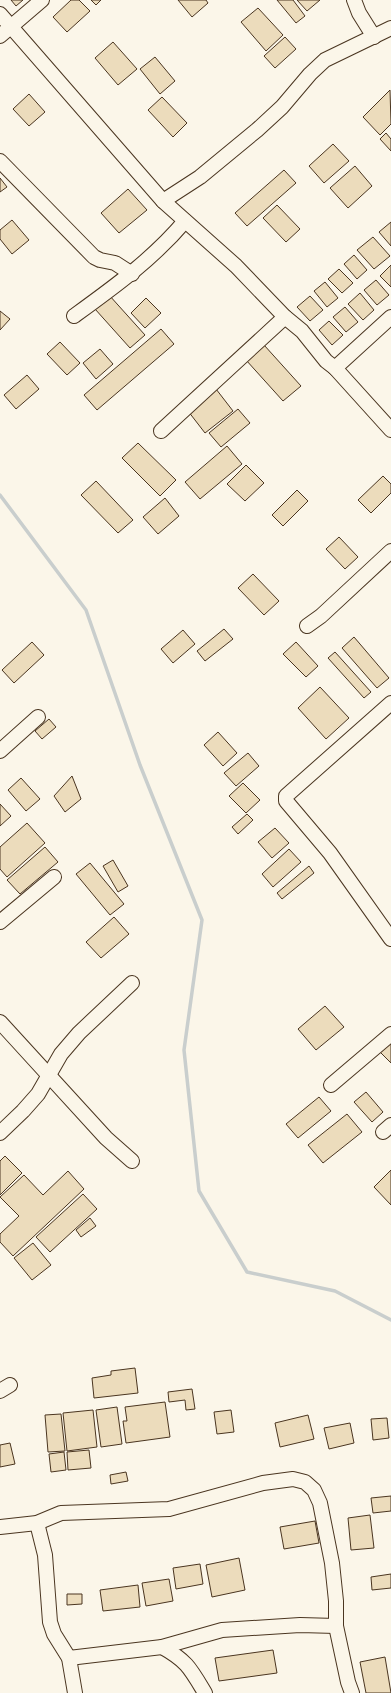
<svg xmlns="http://www.w3.org/2000/svg" width="391" height="1693" font-family="Overpass,sans-serif">
<rect width="100%" height="100%" fill="#fbf6e9"/>
<g fill="none" stroke-linecap="round" stroke-linejoin="round">
<polyline stroke="#c9cecd" stroke-width="3.5" points="0,495 86,610 140,765 202,920 184,1050 199,1191 247,1272 335,1291 391,1320"/>
</g>
<g fill="#ecdcbc" stroke="#4a3520">
<polygon points="11,0 23,0 16,6"/>
<polygon points="71,0 79,0 90,11 67,32 53,17"/>
<polygon points="91,0 101,0 96,5"/>
<polygon points="178,0 206,0 208,3 192,17"/>
<polygon points="277,0 293,0 305,16 296,23"/>
<polygon points="297,0 320,0 307,11"/>
<polygon points="258,8 283,35 266,51 241,22"/>
<polygon points="285,37 296,49 275,68 264,56"/>
<polygon points="113,42 137,69 118,85 95,58"/>
<polygon points="155,57 175,81 160,94 140,69"/>
<polygon points="390,90 391,124 380,135 363,117"/>
<polygon points="29,94 45,112 29,126 13,109"/>
<polygon points="162,97 187,123 173,137 148,110"/>
<polygon points="386,133 391,139 391,151 380,139"/>
<polygon points="333,144 349,161 324,183 309,166"/>
<polygon points="355,166 372,186 348,208 330,188"/>
<polygon points="284,170 296,183 247,226 235,213"/>
<polygon points="0,178 7,187 0,192"/>
<polygon points="128,189 147,210 119,233 101,213"/>
<polygon points="277,205 300,229 286,242 263,218"/>
<polygon points="12,220 29,240 12,254 0,239 0,230"/>
<polygon points="391,222 391,246 379,232"/>
<polygon points="373,237 390,256 374,269 357,250"/>
<polygon points="354,255 367,270 357,279 344,264"/>
<polygon points="391,265 391,287 380,276"/>
<polygon points="339,269 353,283 342,293 328,279"/>
<polygon points="376,280 389,295 377,305 364,290"/>
<polygon points="325,282 338,298 327,307 314,291"/>
<polygon points="360,293 374,310 363,320 348,304"/>
<polygon points="109,295 145,335 130,348 95,309"/>
<polygon points="310,296 323,310 310,321 297,307"/>
<polygon points="146,298 161,313 145,328 131,313"/>
<polygon points="345,307 358,322 346,332 333,317"/>
<polygon points="0,311 10,319 0,330"/>
<polygon points="329,321 343,335 332,345 319,330"/>
<polygon points="161,329 174,344 97,410 84,395"/>
<polygon points="60,342 80,363 67,375 47,354"/>
<polygon points="264,345 301,386 283,401 246,360"/>
<polygon points="100,349 113,364 96,379 83,363"/>
<polygon points="27,375 39,389 16,409 4,395"/>
<polygon points="216,389 233,411 205,433 188,411"/>
<polygon points="238,409 250,423 221,447 209,433"/>
<polygon points="138,443 176,480 160,496 122,458"/>
<polygon points="227,446 242,464 200,499 185,482"/>
<polygon points="246,465 264,483 245,501 227,484"/>
<polygon points="383,476 391,484 391,493 371,513 358,500"/>
<polygon points="96,481 133,520 118,533 81,495"/>
<polygon points="297,490 308,501 283,526 272,515"/>
<polygon points="165,498 179,516 158,534 143,517"/>
<polygon points="339,537 358,557 345,569 326,549"/>
<polygon points="253,574 279,601 264,615 238,588"/>
<polygon points="224,629 233,639 205,661 197,651"/>
<polygon points="183,630 195,644 173,663 161,649"/>
<polygon points="354,637 389,678 377,688 342,648"/>
<polygon points="32,642 44,655 14,683 2,670"/>
<polygon points="296,642 318,666 306,677 283,654"/>
<polygon points="335,652 371,692 364,698 328,658"/>
<polygon points="320,687 349,718 326,739 298,708"/>
<polygon points="49,719 56,727 42,739 35,731"/>
<polygon points="218,732 237,753 223,766 204,745"/>
<polygon points="248,753 259,766 236,786 224,773"/>
<polygon points="72,776 81,799 65,812 54,796"/>
<polygon points="21,778 40,799 26,811 8,790"/>
<polygon points="243,783 260,800 246,813 229,796"/>
<polygon points="0,804 11,816 0,826"/>
<polygon points="247,814 253,820 238,834 232,827"/>
<polygon points="27,823 45,843 7,877 0,869 0,847"/>
<polygon points="275,828 289,843 272,858 258,842"/>
<polygon points="45,847 58,862 20,894 7,880"/>
<polygon points="289,849 301,862 273,887 262,874"/>
<polygon points="113,860 128,886 118,892 103,866"/>
<polygon points="90,863 124,904 110,915 76,874"/>
<polygon points="309,866 314,873 282,899 277,893"/>
<polygon points="114,917 129,934 101,958 86,942"/>
<polygon points="325,1006 344,1027 316,1050 298,1029"/>
<polygon points="391,1042 391,1063 380,1052"/>
<polygon points="366,1092 383,1112 372,1122 354,1102"/>
<polygon points="319,1097 331,1111 298,1138 286,1124"/>
<polygon points="347,1114 362,1132 323,1163 308,1145"/>
<polygon points="5,1156 22,1173 0,1195 0,1161"/>
<polygon points="391,1170 391,1205 374,1187"/>
<polygon points="68,1171 84,1189 13,1256 0,1242 0,1234 19,1216 0,1197 24,1175 43,1195"/>
<polygon points="83,1194 97,1209 50,1252 36,1237"/>
<polygon points="90,1218 96,1226 81,1237 76,1230"/>
<polygon points="33,1243 51,1265 32,1280 14,1258"/>
<polygon points="135,1368 138,1393 94,1398 92,1378 111,1375 111,1371"/>
<polygon points="192,1389 195,1409 186,1410 185,1400 169,1402 168,1392"/>
<polygon points="165,1402 170,1437 126,1443 123,1421 127,1421 125,1407"/>
<polygon points="117,1407 122,1444 101,1447 96,1410"/>
<polygon points="93,1410 97,1447 67,1451 63,1413"/>
<polygon points="231,1410 234,1432 217,1434 214,1412"/>
<polygon points="61,1414 65,1451 48,1452 45,1415"/>
<polygon points="308,1415 314,1439 280,1447 275,1423"/>
<polygon points="387,1418 389,1438 373,1440 371,1419"/>
<polygon points="350,1423 354,1443 329,1449 324,1428"/>
<polygon points="10,1443 15,1464 0,1467 0,1445"/>
<polygon points="89,1450 91,1468 68,1470 67,1452"/>
<polygon points="64,1452 66,1470 51,1472 49,1454"/>
<polygon points="126,1472 128,1481 111,1484 110,1475"/>
<polygon points="391,1496 391,1511 373,1513 371,1498"/>
<polygon points="370,1515 374,1548 351,1550 348,1518"/>
<polygon points="315,1521 319,1543 284,1549 280,1527"/>
<polygon points="239,1558 245,1590 212,1597 206,1565"/>
<polygon points="200,1564 203,1584 176,1589 173,1568"/>
<polygon points="391,1574 391,1588 372,1590 371,1577"/>
<polygon points="169,1579 173,1601 146,1606 142,1583"/>
<polygon points="138,1585 140,1607 103,1611 100,1590"/>
<polygon points="67,1594 82,1594 82,1604 67,1605"/>
<polygon points="273,1650 277,1673 219,1681 215,1658"/>
<polygon points="385,1657 391,1693 366,1693 360,1662"/>
</g>
<g fill="none" stroke-linecap="round" stroke-linejoin="round">
<defs>
<g id="minor">
<polyline points="354,0 359,13 374,37"/>
<polyline points="0,14 163,201 236,266 285,317 302,331 326,361 335,368 391,430"/>
<polyline points="0,36 42,0"/>
<polyline points="0,161 94,257 100,260 115,263 132,274"/>
<polyline points="163,201 200,177 257,130 282,107 310,74 325,60 391,28"/>
<path d="M74,316c40,-29 79,-57 111,-95"/>
<polyline points="335,368 391,317"/>
<polyline points="161,431 285,317"/>
<polyline points="307,626 321,616 391,551"/>
<polyline points="391,703 286,796 286,801 330,853 391,939"/>
<polyline points="0,751 38,717"/>
<polyline points="0,922 54,877"/>
<polyline points="0,1022 106,1138 132,1161"/>
<polyline points="331,1085 391,1034"/>
<polyline points="383,1132 391,1125"/>
<polyline points="0,1133 23,1111 38,1094 61,1054 79,1033 132,983"/>
<polyline points="0,1391 10,1385"/>
<polyline points="37,1523 45,1555 50,1622 54,1634 69,1658 75,1693"/>
<polyline points="0,1527 37,1523 61,1513 169,1509 263,1483 293,1479 305,1482 314,1490 320,1503 332,1563 336,1601 336,1626 348,1682 352,1693"/>
<path d="M162,1647c25,14 28,21 43,46"/>
<polyline points="69,1658 162,1647 222,1630 300,1625 336,1626"/>
</g>
</defs>
<use href="#minor" stroke="#4a3520" stroke-width="16"/>
<use href="#minor" stroke="#fbf6e9" stroke-width="14"/>
</g>
</svg>
